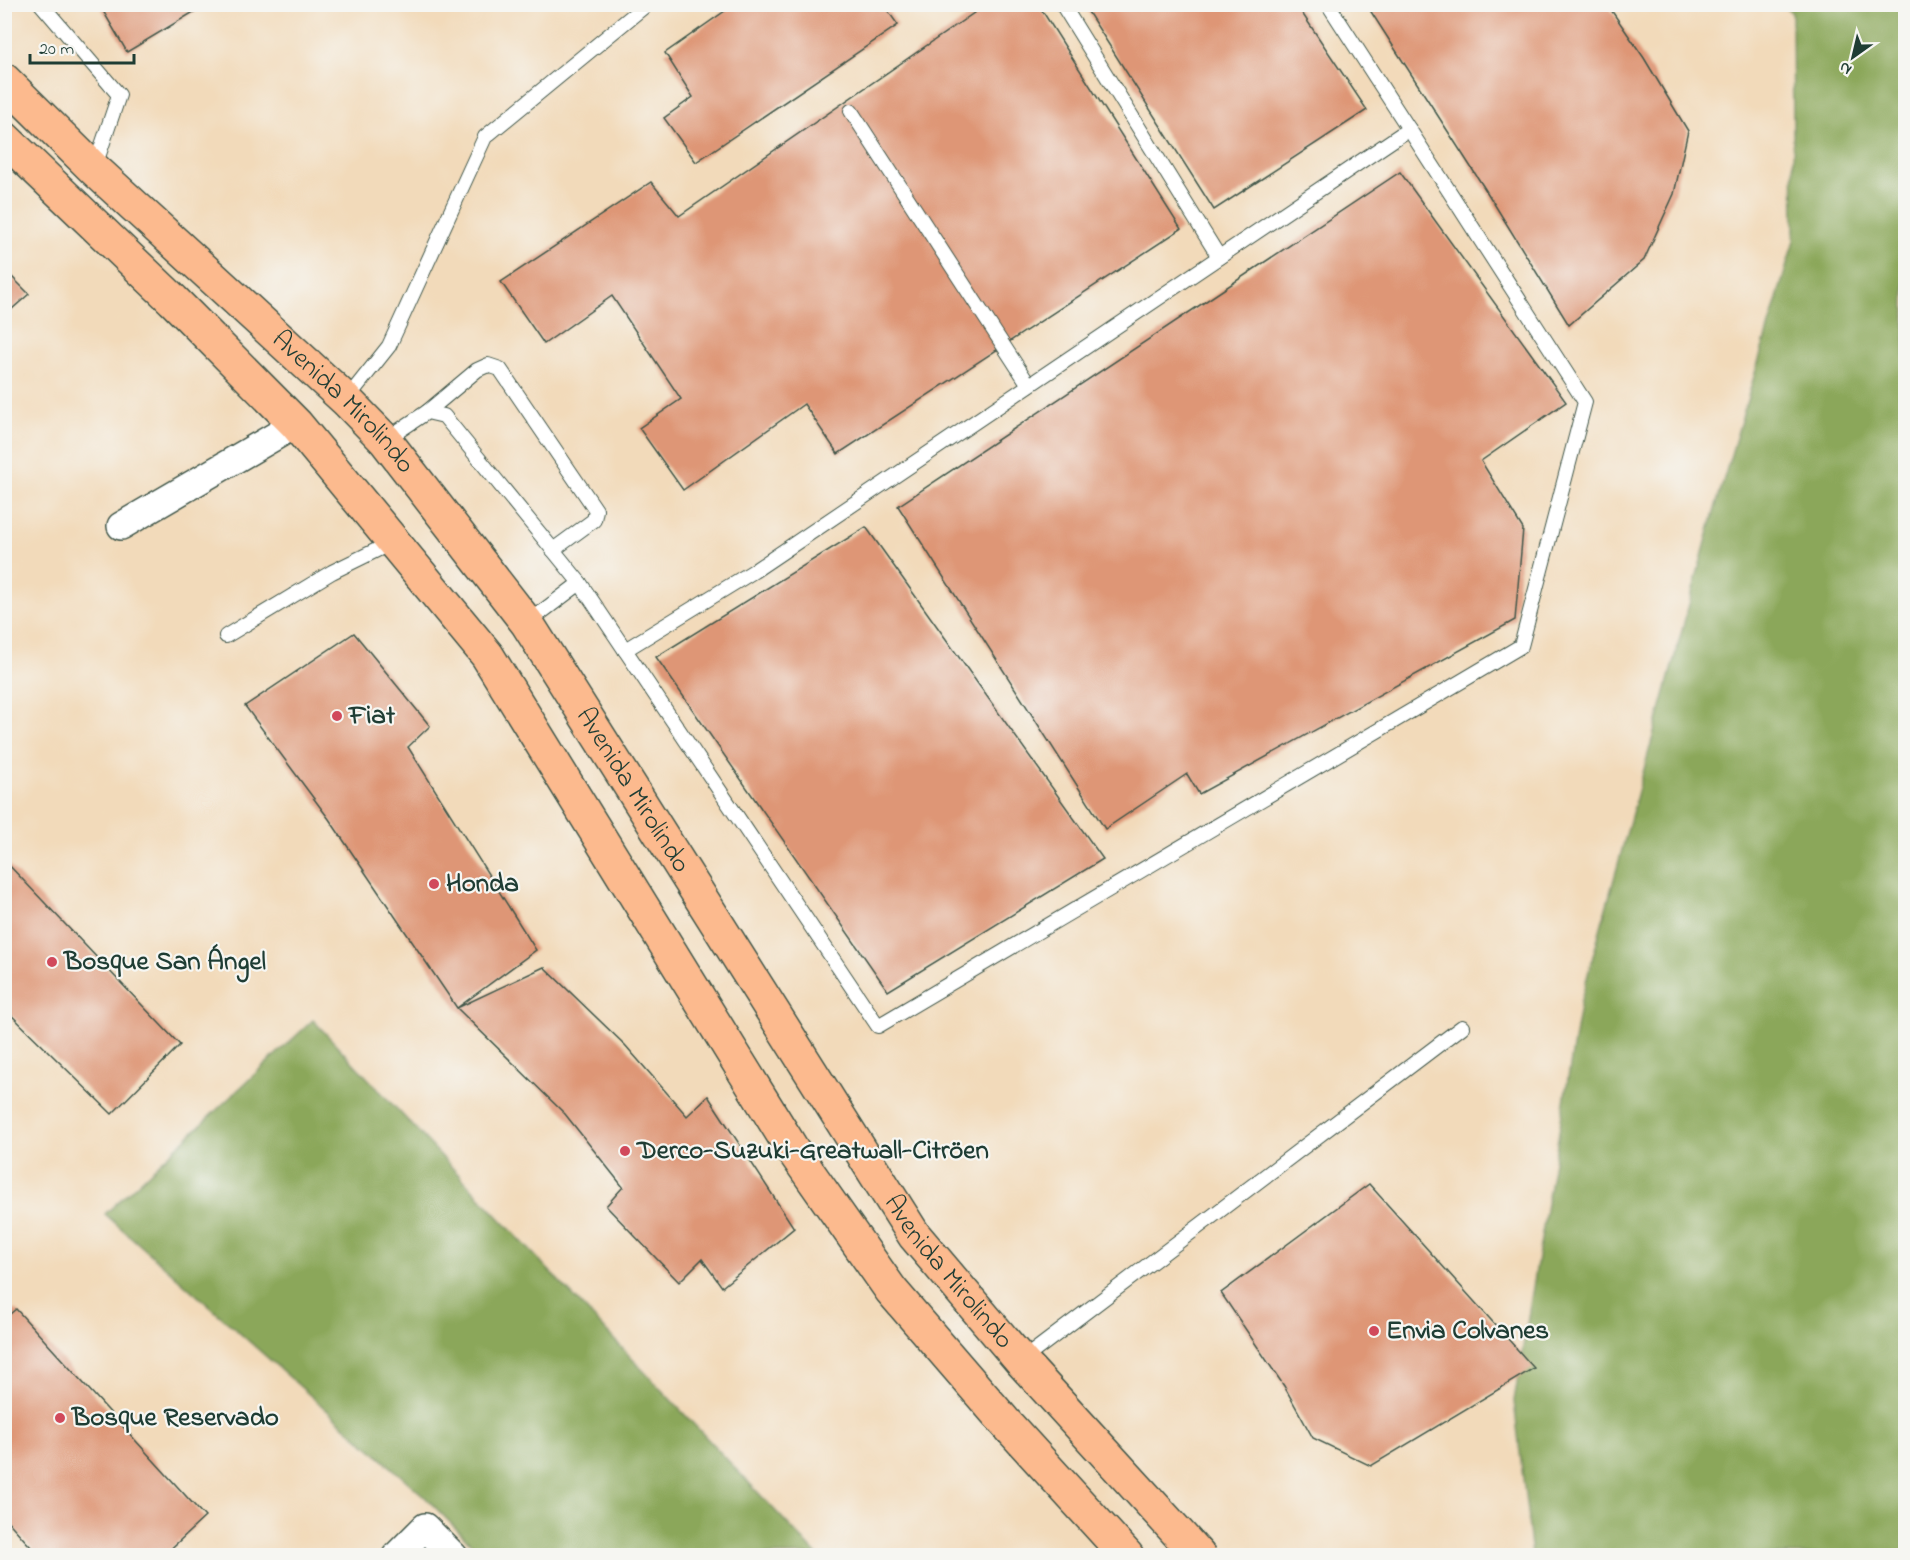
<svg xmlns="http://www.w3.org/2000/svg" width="1910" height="1560" font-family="'Indie Flower',sans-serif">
<rect width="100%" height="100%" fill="#f6f6f2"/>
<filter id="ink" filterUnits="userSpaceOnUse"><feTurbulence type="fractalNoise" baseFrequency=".0167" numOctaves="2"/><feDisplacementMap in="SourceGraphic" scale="12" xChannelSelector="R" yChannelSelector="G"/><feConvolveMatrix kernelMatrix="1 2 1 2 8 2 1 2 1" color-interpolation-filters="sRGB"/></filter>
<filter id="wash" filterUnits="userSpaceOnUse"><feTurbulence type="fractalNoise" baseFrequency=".008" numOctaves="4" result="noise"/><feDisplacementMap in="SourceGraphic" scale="24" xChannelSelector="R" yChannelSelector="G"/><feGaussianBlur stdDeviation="1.35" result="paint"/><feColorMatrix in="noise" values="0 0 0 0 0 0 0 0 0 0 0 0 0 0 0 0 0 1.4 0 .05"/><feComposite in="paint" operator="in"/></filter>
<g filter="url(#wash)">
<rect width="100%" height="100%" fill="#f2daba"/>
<g fill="#8ba75a" stroke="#557247" stroke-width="1.5">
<polygon points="1783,5 1905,5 1905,1555 1532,1555 1514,1401 1581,1000 1715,509 1794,241 1792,13"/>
<polygon points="313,1020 817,1555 482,1555 425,1497 105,1214"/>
</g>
<g id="blocks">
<g fill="#de9676">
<polygon points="99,4 207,4 127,52"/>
<polygon points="735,4 883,4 898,25 696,162 664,118 693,97 665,53"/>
<polygon points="987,4 1038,4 1181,229 838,454 804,404 683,490 639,428 681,399 612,296 544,344 501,282 651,182 679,216"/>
<polygon points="1083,4 1296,4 1367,110 1214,210"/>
<polygon points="1366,4 1607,4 1644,58 1688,131 1674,194 1644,260 1569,325 1485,189"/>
<polygon points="1400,172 1566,402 1481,461 1523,529 1515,620 1199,794 1187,774 1105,829 898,506"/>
<polygon points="4,269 29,294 4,316"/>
<polygon points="866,527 1103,859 888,991 656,657"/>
<polygon points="354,633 430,726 408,747 536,950 457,1008 544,967 625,1045 687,1116 708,1096 794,1228 722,1287 702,1259 679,1282 606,1206 623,1187 565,1114 457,1008 329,819 245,706"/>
<polygon points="5,861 180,1045 112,1114 5,1009"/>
<polygon points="1369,1184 1534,1368 1371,1466 1313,1438 1284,1386 1221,1293"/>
<polygon points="16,1309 205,1517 163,1556 39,1556 4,1517 4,1319"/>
</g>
</g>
</g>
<g filter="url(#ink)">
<use href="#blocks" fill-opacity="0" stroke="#3f5548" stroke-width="1.5"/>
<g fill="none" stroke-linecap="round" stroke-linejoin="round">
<defs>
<g id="service">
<polyline points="41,4 119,95 94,169"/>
<polyline points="1062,4 1219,257"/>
<polyline points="851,111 1029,385"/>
<polyline points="346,400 389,346 485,137 647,4"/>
<polyline points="427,412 477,370 488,365 500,369 596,510 594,520 553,550"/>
<polyline points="385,440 427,412 444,416 580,583 878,1026 1521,646 1585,402 1409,129"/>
<polyline points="527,623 580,583"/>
<polyline points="226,636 332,572 393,542"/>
<polyline points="625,650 754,571 1409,129 1328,4"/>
<polyline points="1021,1361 1462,1027"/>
</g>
<g id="minor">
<polyline points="121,526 296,424"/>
<polyline points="396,1556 425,1527 454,1556"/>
</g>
<g id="primary">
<path id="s1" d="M4,80l90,89 252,231 39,40 142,183 387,612 107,126 178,195"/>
<polyline points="4,138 173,300 296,424 487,655 792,1149 891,1290 1004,1421 1127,1556"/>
</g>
</defs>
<use href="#service" stroke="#3f5548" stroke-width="16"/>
<use href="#minor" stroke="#3f5548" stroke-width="30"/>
<use href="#primary" stroke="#3f5548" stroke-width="36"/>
<use href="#service" stroke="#fff" stroke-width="14"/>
<use href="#minor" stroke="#fff" stroke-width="27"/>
<use href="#primary" stroke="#fcba8e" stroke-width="33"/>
</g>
</g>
<g fill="#d1495b" stroke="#f6f6f2" stroke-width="2">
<circle cx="337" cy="716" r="6"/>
<circle cx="434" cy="884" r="6"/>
<circle cx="52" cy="962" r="6"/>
<circle cx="625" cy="1151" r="6"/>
<circle cx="1374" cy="1331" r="6"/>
<circle cx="60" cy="1418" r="6"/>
</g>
<g text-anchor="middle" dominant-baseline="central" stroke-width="4.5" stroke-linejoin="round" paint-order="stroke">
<g font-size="27" fill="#1f3d34" stroke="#f6f6f2">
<text stroke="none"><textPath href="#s1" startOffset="468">Avenida Mirolindo</textPath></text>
<text stroke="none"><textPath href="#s1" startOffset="954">Avenida Mirolindo</textPath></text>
<text stroke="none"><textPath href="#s1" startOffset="1530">Avenida Mirolindo</textPath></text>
</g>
<g font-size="27" font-weight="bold" fill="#1f3d34" stroke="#f6f6f2" text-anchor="start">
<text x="349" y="716">Fiat</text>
<text x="446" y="884">Honda</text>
<text x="64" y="962">Bosque San Ángel</text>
<text x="637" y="1151">Derco-Suzuki-Greatwall-Citröen</text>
<text x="1386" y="1331">Envia Colvanes</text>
<text x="72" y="1418">Bosque Reservado</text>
</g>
</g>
<rect width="1910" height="1560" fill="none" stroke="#f6f6f2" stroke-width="24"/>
<g transform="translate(1853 57) rotate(214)" stroke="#f6f6f2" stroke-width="4.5" paint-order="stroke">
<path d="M0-4.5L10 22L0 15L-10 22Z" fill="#1f3d34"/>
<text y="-9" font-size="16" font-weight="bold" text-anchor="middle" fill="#1f3d34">N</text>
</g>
<path d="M30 54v9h104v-9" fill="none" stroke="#1f3d34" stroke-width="3"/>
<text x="39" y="54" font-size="18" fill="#1f3d34" stroke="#f6f6f2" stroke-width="4.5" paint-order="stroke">20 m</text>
</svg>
